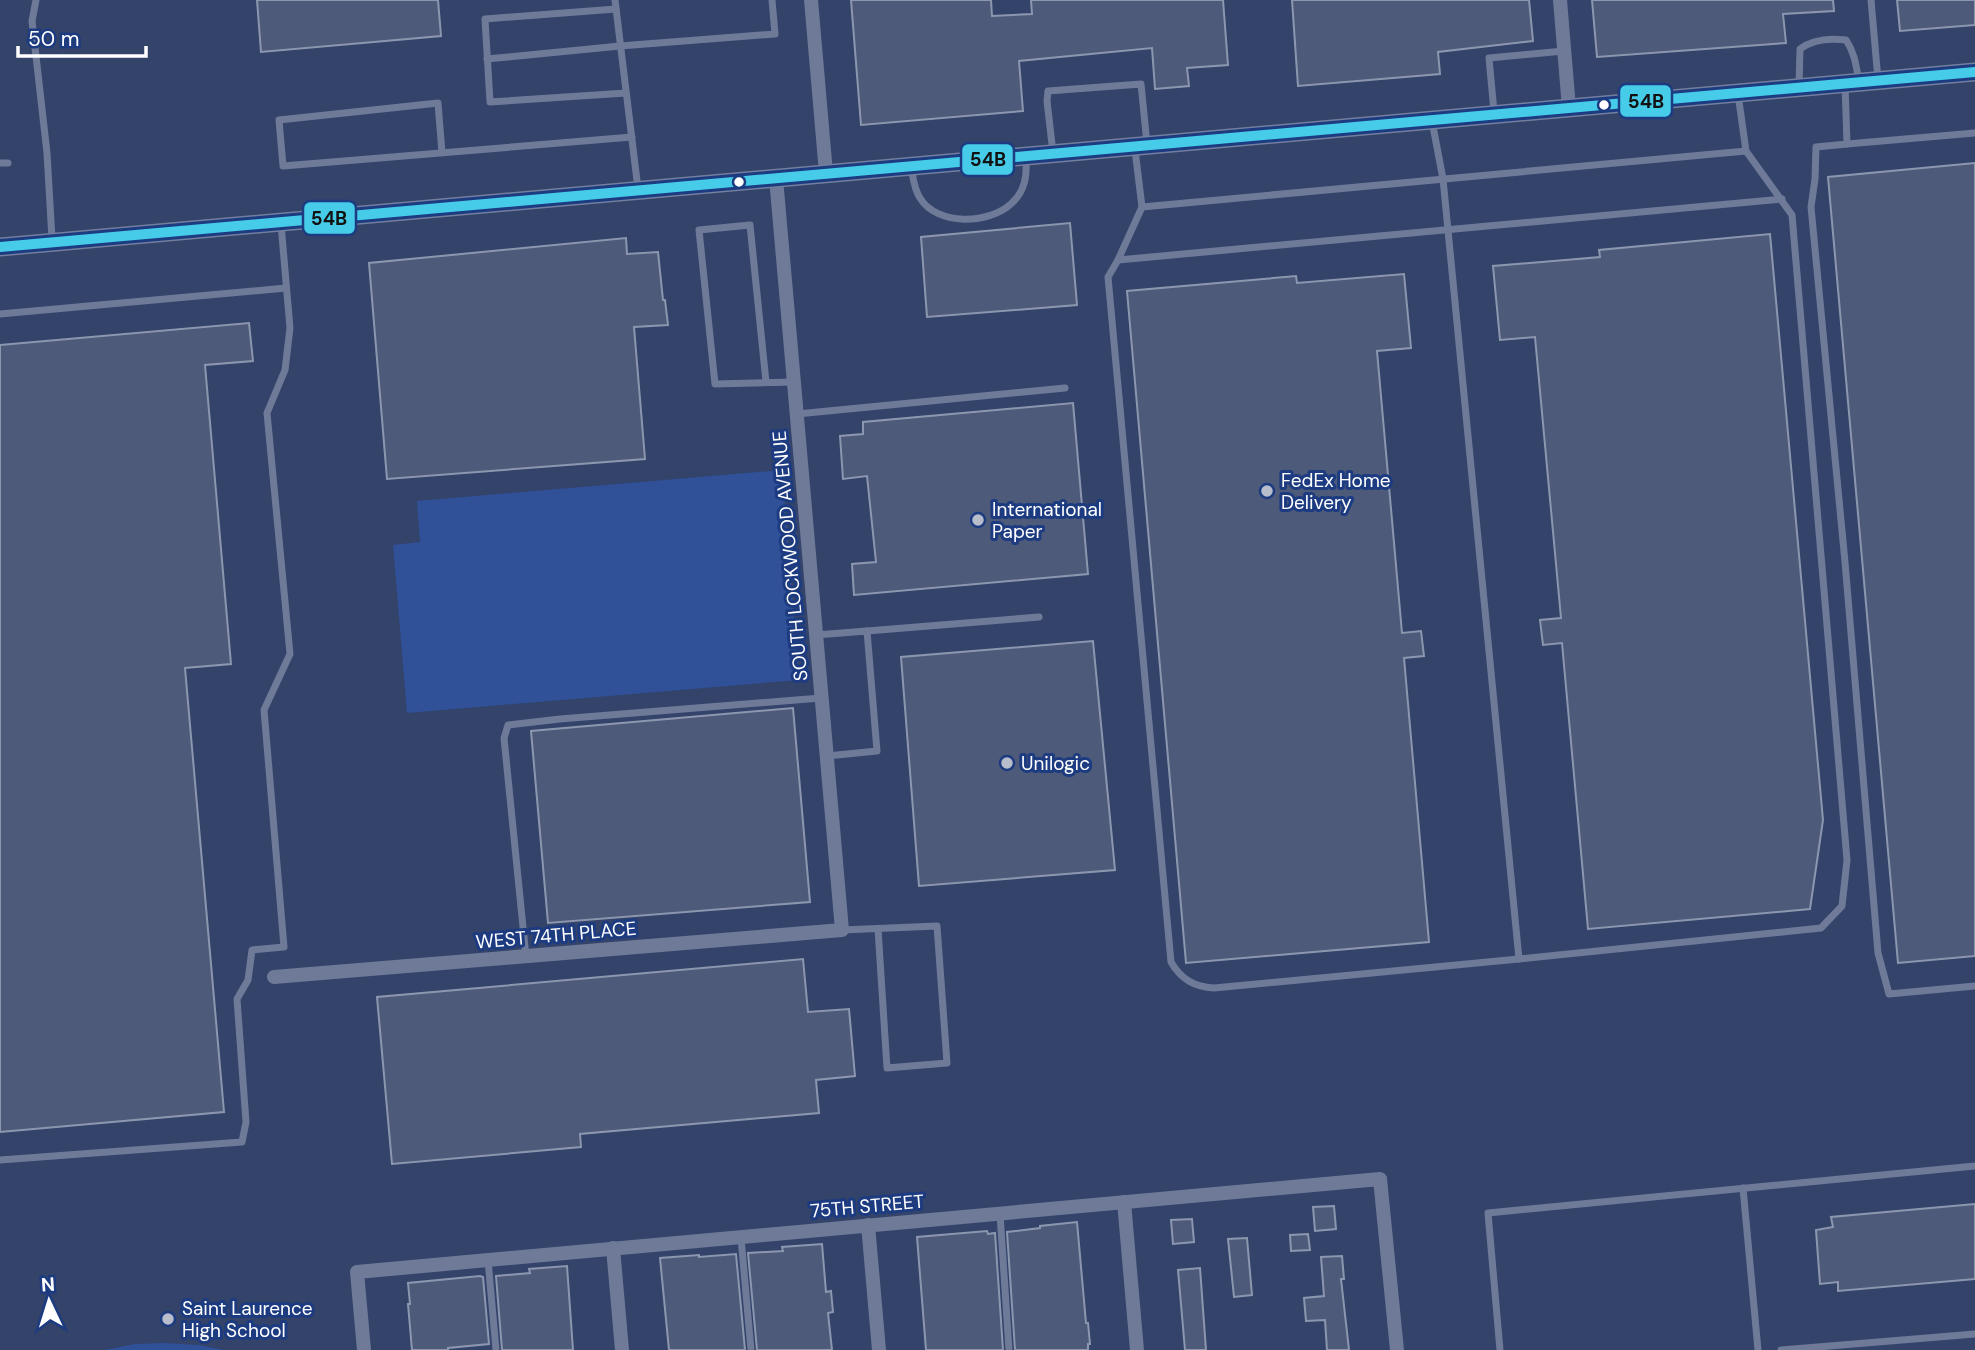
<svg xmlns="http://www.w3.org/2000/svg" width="1975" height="1350" font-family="'DM Sans',sans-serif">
<rect width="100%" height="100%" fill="#33436a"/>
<g fill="#305098">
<polygon points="782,470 799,680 407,713 393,545 420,542 417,501"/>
<polygon points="164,1343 198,1345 224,1350 105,1350 135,1344"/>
</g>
<g fill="#4d5a79" stroke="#8c97af" stroke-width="2">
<polygon points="257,0 438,0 441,36 261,52"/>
<polygon points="851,0 991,0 992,16 1032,14 1031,0 1223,0 1228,65 1187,68 1189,86 1155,89 1152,48 1019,61 1023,111 861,125"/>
<polygon points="1292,0 1529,0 1533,41 1438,52 1440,74 1298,86"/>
<polygon points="1592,0 1833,0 1834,11 1783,14 1786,43 1597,57"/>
<polygon points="1897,0 1975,0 1975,25 1900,31"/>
<polygon points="1975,163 1975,956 1898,963 1828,177"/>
<polygon points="1070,223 1077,305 927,317 921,237"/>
<polygon points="1770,234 1823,820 1810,909 1588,929 1562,643 1543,645 1540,620 1561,618 1535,337 1500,340 1493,266 1600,257 1599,250"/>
<polygon points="626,238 627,254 658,252 663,300 665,300 668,325 634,327 645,459 387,479 369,263"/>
<polygon points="1404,274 1411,348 1377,351 1402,633 1421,631 1424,656 1404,658 1429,942 1186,963 1127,291 1296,276 1297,283"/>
<polygon points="249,323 253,361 205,365 231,664 185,668 224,1112 0,1132 0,345"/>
<polygon points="1073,403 1088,574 854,595 852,564 876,562 867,476 843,479 840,436 863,434 863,422"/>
<polygon points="1093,641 1115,870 919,886 901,657"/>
<polygon points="793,708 810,902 548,923 531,731"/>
<polygon points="803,959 808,1012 849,1009 855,1076 816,1080 819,1113 580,1134 581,1147 392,1164 377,997"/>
<polygon points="1975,1204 1975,1279 1838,1291 1838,1282 1820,1284 1816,1230 1833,1227 1831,1217"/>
<polygon points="1334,1206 1336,1229 1315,1231 1313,1207"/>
<polygon points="1192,1219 1194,1242 1173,1244 1171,1220"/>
<polygon points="1077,1222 1086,1323 1088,1323 1090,1344 1088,1344 1088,1350 1015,1350 1007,1232 1040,1228 1040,1226"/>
<polygon points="987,1231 988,1234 995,1233 1003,1350 926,1350 917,1237"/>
<polygon points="1308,1234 1310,1250 1291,1251 1290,1235"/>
<polygon points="1247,1238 1252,1295 1234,1297 1228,1239"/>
<polygon points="822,1244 826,1292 831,1291 833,1312 828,1313 832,1350 757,1350 748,1253 783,1251 782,1247"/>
<polygon points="736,1254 745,1350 669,1350 660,1258 699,1255 699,1257"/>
<polygon points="1342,1256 1344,1279 1341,1279 1349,1350 1327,1350 1325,1320 1306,1321 1304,1298 1324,1296 1321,1257"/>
<polygon points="567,1266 573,1350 502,1350 496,1276 530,1273 529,1269"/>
<polygon points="1200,1268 1206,1350 1185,1350 1178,1270"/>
<polygon points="480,1276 483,1277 489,1344 448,1348 448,1350 412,1350 408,1304 410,1304 408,1283"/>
</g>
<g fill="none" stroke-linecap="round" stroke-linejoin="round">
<g stroke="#6e7a98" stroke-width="7">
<polyline points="36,0 32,21 47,153 52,239"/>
<polyline points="615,0 638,189"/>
<polyline points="1871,0 1878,80"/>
<polyline points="616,9 485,19 490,102 626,93"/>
<polyline points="487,59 620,46 775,34 772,0"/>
<polyline points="1845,84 1847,144 1816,147 1815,179 1811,207 1845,562 1878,953 1889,994 1975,986"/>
<path d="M1799,88l1,-39c13,-10 30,-11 46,-9 9,13 10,26 13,42"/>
<polyline points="1494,112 1489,58 1564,51"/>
<polyline points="1432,121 1443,179 1519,959"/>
<polyline points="1847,144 1975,133"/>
<polyline points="1135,150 1142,207 1118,260 1782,199"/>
<polyline points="442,153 438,103 279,120 283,166 632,137"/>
<polyline points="1053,153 1047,101 1048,91 1141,84 1147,144"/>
<polyline points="0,163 8,163"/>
<path d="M911,167c2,10 3,22 9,31 17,28 69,27 92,5 13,-12 15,-27 14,-44"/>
<polyline points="1142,207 1746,151"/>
<path d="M1118,260l-10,17 63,685c10,17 23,25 43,26l305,-29 302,-31 21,-22 5,-46 -55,-645 -46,-64 -8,-57"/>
<polyline points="0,314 286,288"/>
<polyline points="766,382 750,225 699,230 715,384 794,382"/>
<polyline points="797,414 1065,388"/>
<polyline points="867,631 1039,617"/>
<polyline points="816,635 867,631 877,751 827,756"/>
<polyline points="842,930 937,926 947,1063 887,1068 878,929"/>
<polyline points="526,957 504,738 508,725 560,719 821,698"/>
<polyline points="0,1160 242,1142 246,1122 237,999 248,980 252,950 284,947 264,710 290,654 267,413 285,370 290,328 281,224"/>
<polyline points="1743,1188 1758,1350"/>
<polyline points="1000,1214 1009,1350"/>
<polyline points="741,1238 751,1350"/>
<polyline points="488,1260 496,1350"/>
<polyline points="1500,1350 1488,1213 1975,1166"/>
<polyline points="1781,1350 1975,1334"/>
</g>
<g stroke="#6e7a98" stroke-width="14">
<polyline points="811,0 826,173"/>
<polyline points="1560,0 1569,108"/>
<polyline points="274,977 842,930 776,178"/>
<polyline points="1124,1202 1137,1350"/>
<polyline points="868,1225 879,1350"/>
<polyline points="613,1248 622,1350"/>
<polyline points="364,1350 357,1272 1380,1179 1397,1350"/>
</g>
<polyline stroke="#747f9d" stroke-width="19" points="0,247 1975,72"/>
<defs>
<polyline id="bus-1" points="0,247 1975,72"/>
</defs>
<use href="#bus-1" stroke="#1c3b80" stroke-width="16"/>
<use href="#bus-1" stroke="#46cce9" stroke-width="10"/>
</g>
<g fill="#fff" stroke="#1c3b80" stroke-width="2.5">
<circle cx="1604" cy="105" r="6"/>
<circle cx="739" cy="182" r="6"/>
</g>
<g fill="#b8bdcb" stroke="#1c3b80" stroke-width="2.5">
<circle cx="1267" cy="491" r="7"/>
<circle cx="978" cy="520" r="7"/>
<circle cx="1007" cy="763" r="7"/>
<circle cx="168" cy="1319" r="7"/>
</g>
<g text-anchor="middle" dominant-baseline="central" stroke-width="6" stroke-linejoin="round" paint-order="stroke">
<g font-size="19" fill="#fff" stroke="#1c3b80" text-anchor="start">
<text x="1281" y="480">FedEx Home<tspan x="1281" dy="22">Delivery</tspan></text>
<text x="992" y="509">International<tspan x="992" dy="22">Paper</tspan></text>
<text x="1021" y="763">Unilogic</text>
<text x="182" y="1308">Saint Laurence<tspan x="182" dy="22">High School</tspan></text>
</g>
<g font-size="19" fill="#fff" stroke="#1c3b80">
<text transform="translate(790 556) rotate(-95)">SOUTH LOCKWOOD AVENUE</text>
<text transform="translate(556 935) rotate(-5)">WEST 74TH PLACE</text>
<text transform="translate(867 1206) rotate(-5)">75TH STREET</text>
</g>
</g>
<g stroke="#1c3b80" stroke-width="2.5">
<rect x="1619" y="84" width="53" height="34" rx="7" fill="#46cce9"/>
<rect x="961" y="143" width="53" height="33" rx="7" fill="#46cce9"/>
<rect x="303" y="201" width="53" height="34" rx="7" fill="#46cce9"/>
</g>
<g font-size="19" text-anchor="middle" font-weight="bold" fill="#111">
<text x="1646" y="108">54B</text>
<text x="988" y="166">54B</text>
<text x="329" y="225">54B</text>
</g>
<g transform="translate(49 1301) rotate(356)" stroke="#1c3b80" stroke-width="5" paint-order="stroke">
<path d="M0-5L12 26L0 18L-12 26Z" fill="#ffffff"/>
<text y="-10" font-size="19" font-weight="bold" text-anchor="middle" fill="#ffffff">N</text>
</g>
<path d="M18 46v10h128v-10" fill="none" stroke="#ffffff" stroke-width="3.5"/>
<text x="28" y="46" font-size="21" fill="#ffffff" stroke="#1c3b80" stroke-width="5" paint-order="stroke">50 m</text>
</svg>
